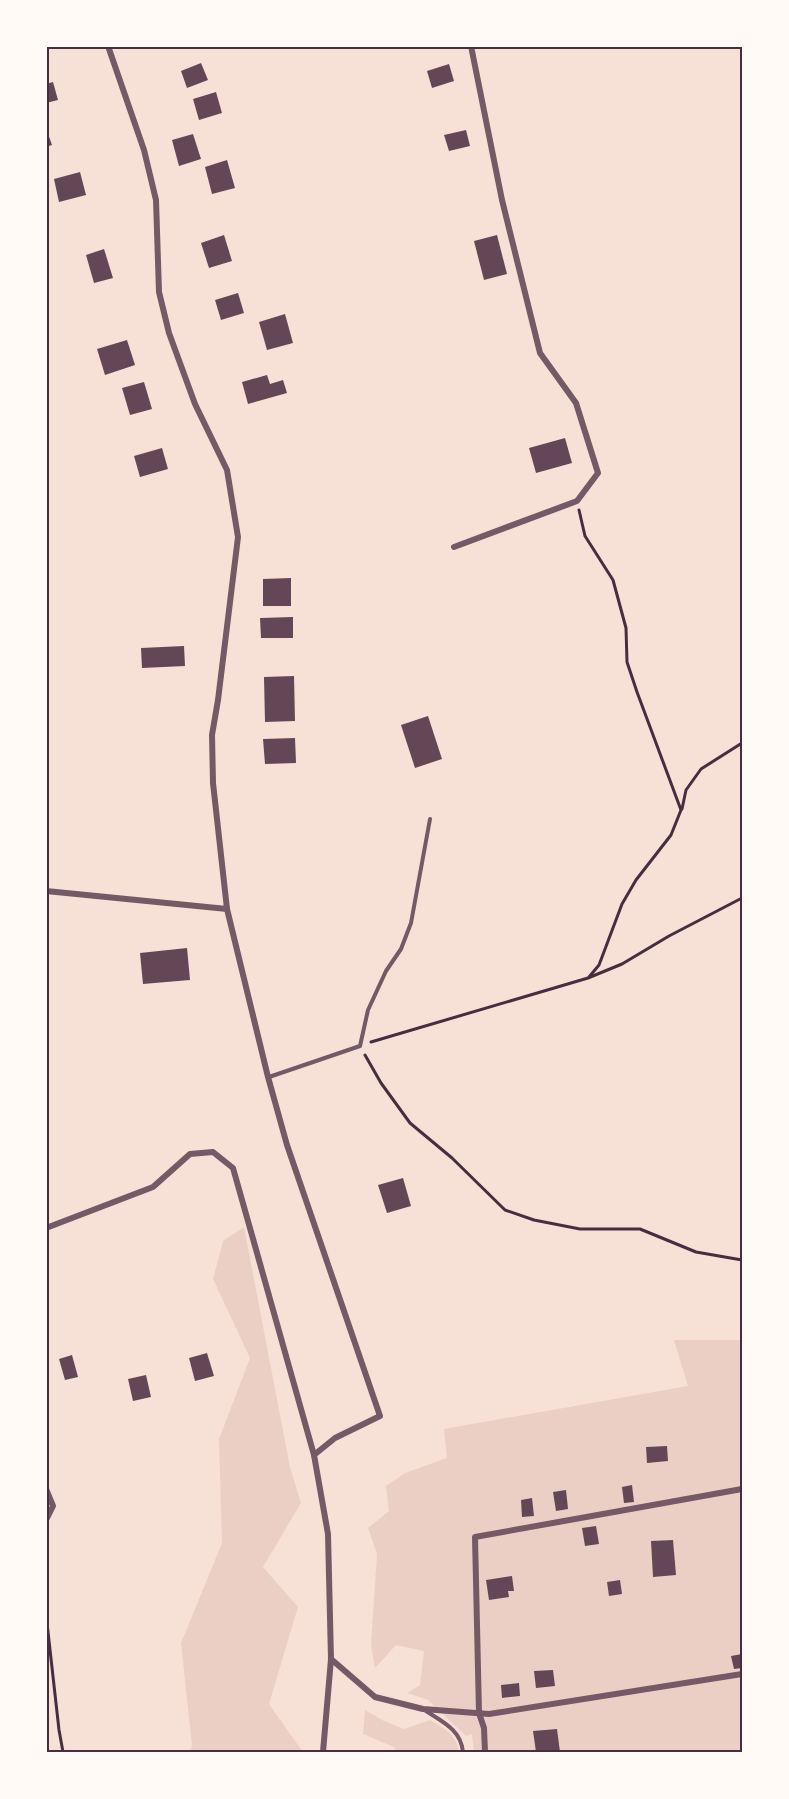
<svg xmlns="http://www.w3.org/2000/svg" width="789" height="1799" font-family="'Sofia Sans Condensed',sans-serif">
<rect width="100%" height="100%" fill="#f7e1d7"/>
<g fill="#ebcfc5">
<polygon points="244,1227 290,1467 301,1503 263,1567 298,1607 269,1704 303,1752 190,1752 192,1746 181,1643 222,1543 219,1439 250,1358 213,1279 223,1241"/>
<polygon points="674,1340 742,1340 742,1752 474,1752 472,1734 466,1736 428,1700 407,1693 420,1685 424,1651 396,1645 375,1668 371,1645 377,1554 368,1528 389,1511 386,1486 405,1473 447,1458 444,1429 688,1386"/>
<path d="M365,1710l19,11 20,8 26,-9c14,8 27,15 29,32h-62l-3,-5 -31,-13z"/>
</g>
<g fill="#644757">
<polygon points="201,63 208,80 187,88 181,71"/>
<polygon points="449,64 454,81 432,88 427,71"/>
<polygon points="53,82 58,100 46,103 46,84"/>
<polygon points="216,92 222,113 199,120 193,99"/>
<polygon points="46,128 52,145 46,147"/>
<polygon points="466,130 470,146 449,151 444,135"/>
<polygon points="193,134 201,159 179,166 172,140"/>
<polygon points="227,160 235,188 212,194 205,167"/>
<polygon points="80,172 86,195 59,202 54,179"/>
<polygon points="224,235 232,261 209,268 201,243"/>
<polygon points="497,235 507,274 484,280 474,241"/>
<polygon points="104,249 113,278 94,283 86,255"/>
<polygon points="238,293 244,313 221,320 215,300"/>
<polygon points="285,314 293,343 267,350 259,322"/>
<polygon points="127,340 135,365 105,375 97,349"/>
<polygon points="267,375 270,384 283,380 287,393 248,404 242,382"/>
<polygon points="144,382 152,409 130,415 122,388"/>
<polygon points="565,438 572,463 536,473 529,448"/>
<polygon points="162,448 168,469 140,477 134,456"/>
<polygon points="291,578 291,606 263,606 263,579"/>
<polygon points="293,617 293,638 261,638 260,618"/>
<polygon points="184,646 185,666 142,668 141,648"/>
<polygon points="294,676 295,721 265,722 264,677"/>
<polygon points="428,716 442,759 415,768 401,725"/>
<polygon points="295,738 296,763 265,764 263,739"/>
<polygon points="187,948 190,980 143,984 140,953"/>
<polygon points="403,1178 411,1206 387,1213 378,1185"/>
<polygon points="207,1353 214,1376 195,1381 189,1358"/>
<polygon points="72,1355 78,1377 65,1380 59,1359"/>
<polygon points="146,1375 151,1397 133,1401 128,1379"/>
<polygon points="667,1446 668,1461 647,1463 646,1447"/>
<polygon points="632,1485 634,1502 624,1503 622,1487"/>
<polygon points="566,1490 568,1509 556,1511 553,1492"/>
<polygon points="532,1498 534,1516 522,1517 521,1500"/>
<polygon points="596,1526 599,1544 585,1546 582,1528"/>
<polygon points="673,1540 676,1575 653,1577 651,1541"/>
<polygon points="512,1576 514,1591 508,1591 509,1597 489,1600 486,1580"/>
<polygon points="620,1580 622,1594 609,1596 607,1582"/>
<polygon points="742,1654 742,1668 734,1669 731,1656"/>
<polygon points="553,1670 555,1686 536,1688 534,1671"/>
<polygon points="519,1683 520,1696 502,1698 501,1685"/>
<polygon points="557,1729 560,1752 536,1752 533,1731"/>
</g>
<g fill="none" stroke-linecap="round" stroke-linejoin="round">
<g stroke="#4a2c40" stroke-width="3">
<polyline points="579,510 585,536 613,580 626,628 627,662 637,692 681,810 671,835 636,880 622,904 599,965 589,977"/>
<polyline points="682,809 686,790 701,769 742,743"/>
<polyline points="371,1042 588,978 622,964 669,936 742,898"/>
<polyline points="365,1055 381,1083 410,1123 452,1158 505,1210 534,1220 580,1229 640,1229 696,1252 742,1260"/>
<polyline points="46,1614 59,1730 63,1752"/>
</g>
<g stroke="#755966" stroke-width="4">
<polyline points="269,1077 360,1046 368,1010 386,971 401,949 411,923 430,819"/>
<path d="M426,1711c17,11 35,19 37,41"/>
</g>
<g stroke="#755966" stroke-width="6">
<polyline points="108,46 144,150 156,200 159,292 169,333 195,404 227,470 238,537 218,700 212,735 213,783 227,909 268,1077 287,1145 380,1416 335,1438 314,1455 328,1534 331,1659 323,1752"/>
<polyline points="454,547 577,501 598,473 576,403 540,353 502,200 471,46"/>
<polyline points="46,891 227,909"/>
<polyline points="46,1228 153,1187 190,1154 213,1152 233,1168 314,1455"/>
<polyline points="46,1489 53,1506 46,1520"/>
<polyline points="331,1659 375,1697 423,1709 489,1714 742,1674"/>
<polyline points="485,1752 484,1728 479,1713 475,1537 742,1489"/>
</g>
</g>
<rect width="789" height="1799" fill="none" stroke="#fffaf5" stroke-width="96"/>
<rect x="48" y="48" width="693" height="1703" fill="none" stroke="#4a2c40" stroke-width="2"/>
</svg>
